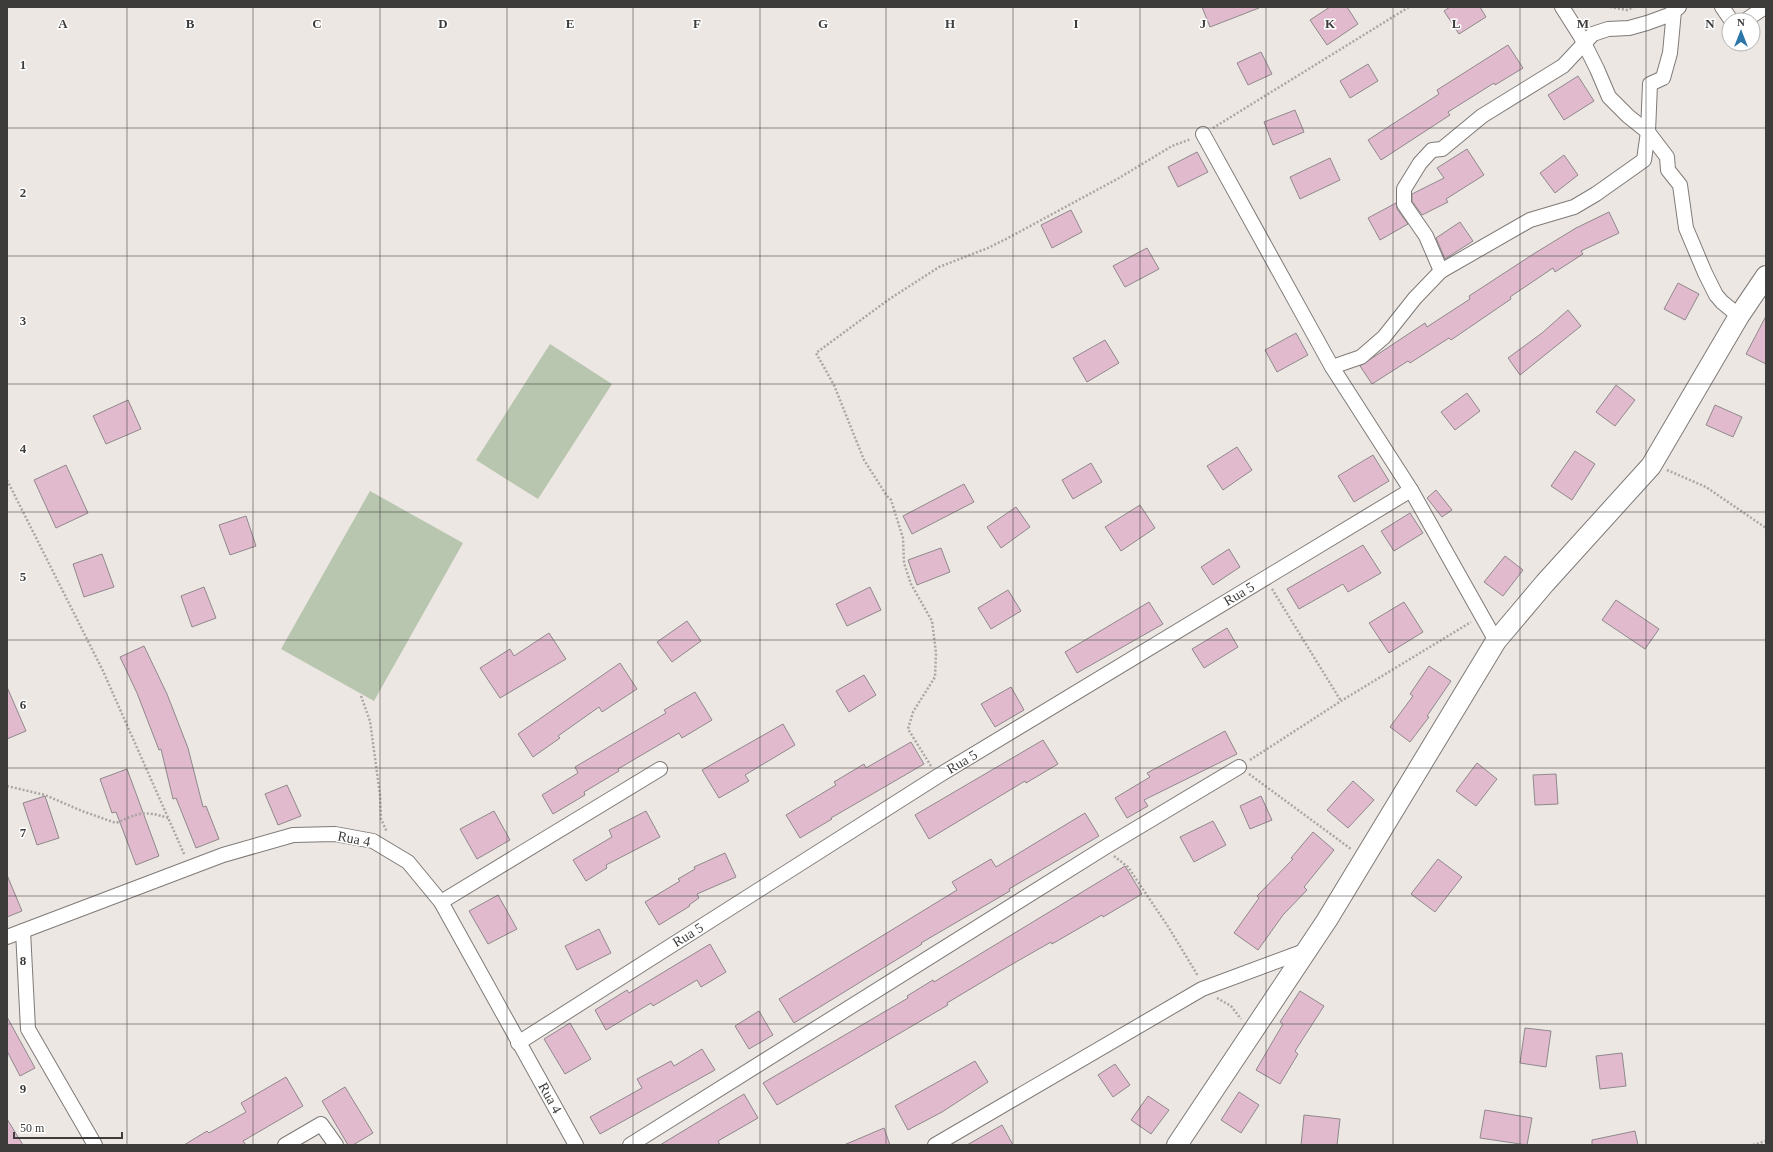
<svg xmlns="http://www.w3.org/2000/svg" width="1773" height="1152" font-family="Georgia,serif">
<rect width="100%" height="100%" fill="#ede7e3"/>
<g fill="#b8c6af">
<polygon points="550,344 612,384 538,499 476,460"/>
<polygon points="370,491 463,543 374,701 281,649"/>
</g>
<g fill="#e1bacd" stroke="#8f898c">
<polygon points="1202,7 1259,7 1259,8 1210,27"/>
<polygon points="1330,7 1347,7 1358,24 1327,45 1310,20"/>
<polygon points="1450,7 1480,7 1486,17 1459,34 1444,11"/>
<polygon points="1508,45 1523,68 1495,85 1494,83 1448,112 1450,115 1381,160 1368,140 1439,94 1437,90"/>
<polygon points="1261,52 1272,74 1248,85 1237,63"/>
<polygon points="1368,64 1378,81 1350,98 1340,81"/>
<polygon points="1578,76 1594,101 1564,120 1548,95"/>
<polygon points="1295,110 1304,132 1273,145 1264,122"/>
<polygon points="1467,149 1484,175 1446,199 1448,202 1422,215 1412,201 1412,194 1444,178 1437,168"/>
<polygon points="1197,152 1208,172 1178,187 1168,167"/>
<polygon points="1564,155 1578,175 1555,193 1540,173"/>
<polygon points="1330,158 1340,180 1300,199 1290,177"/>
<polygon points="1396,203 1397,209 1408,224 1380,240 1368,218"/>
<polygon points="1071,210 1082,232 1052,248 1041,225"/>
<polygon points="1609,212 1619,233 1581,251 1583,254 1555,272 1553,268 1510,297 1511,299 1451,340 1449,338 1410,363 1408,361 1372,384 1360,366 1425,323 1427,327 1470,299 1469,296 1535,253 1576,228"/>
<polygon points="1460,222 1473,241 1445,259 1436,238"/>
<polygon points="1147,248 1159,269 1125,287 1113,266"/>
<polygon points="1678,283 1699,294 1685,320 1664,309"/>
<polygon points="1568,310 1581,326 1520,375 1508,358 1542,333"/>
<polygon points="1766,316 1766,364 1746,354"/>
<polygon points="1296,333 1308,355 1277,372 1265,350"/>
<polygon points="1105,340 1119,363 1087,382 1073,358"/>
<polygon points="1616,385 1635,400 1615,426 1596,412"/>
<polygon points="1467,393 1480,411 1455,430 1441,412"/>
<polygon points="128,400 141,429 106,444 93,416"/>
<polygon points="1715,405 1742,417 1733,437 1706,425"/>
<polygon points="1237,447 1252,470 1223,490 1207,466"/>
<polygon points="1575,451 1595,464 1572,500 1551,486"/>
<polygon points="1373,455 1389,481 1354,502 1338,476"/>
<polygon points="1091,463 1102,482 1073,499 1062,480"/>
<polygon points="66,465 88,513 56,528 34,480"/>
<polygon points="964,484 974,502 912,534 903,516"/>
<polygon points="1436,490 1452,510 1442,517 1427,498"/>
<polygon points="1140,505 1155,528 1121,551 1105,527"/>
<polygon points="1016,507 1030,527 1001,548 987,527"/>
<polygon points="1410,513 1423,533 1394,551 1381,531"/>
<polygon points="246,516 256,546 230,555 219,525"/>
<polygon points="1363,545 1381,573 1348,592 1343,584 1299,609 1287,589"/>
<polygon points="941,548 950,572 917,585 908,560"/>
<polygon points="1229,549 1240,567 1213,585 1201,567"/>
<polygon points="102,554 114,587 84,597 73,564"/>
<polygon points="1505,556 1523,570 1503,596 1484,582"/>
<polygon points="204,587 216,618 192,627 181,596"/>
<polygon points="870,587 881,610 847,626 836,604"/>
<polygon points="1008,590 1021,611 991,629 978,608"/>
<polygon points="1616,600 1659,629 1645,649 1602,620"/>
<polygon points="1149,602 1163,624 1077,673 1065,652"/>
<polygon points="1404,602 1423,632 1389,653 1369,623"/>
<polygon points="687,621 701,641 672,662 657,642"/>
<polygon points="1227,628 1238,647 1204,668 1192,649"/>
<polygon points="549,633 566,659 500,698 480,668 510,649 514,656"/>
<polygon points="144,646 167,694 188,748 203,807 206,806 219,839 196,848 176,798 173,799 161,749 159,750 137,693 120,657"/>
<polygon points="620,663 637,689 602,712 599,707 558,736 560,738 533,757 518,734"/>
<polygon points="1429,666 1451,681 1427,716 1429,717 1410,742 1390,727 1413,696 1410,694"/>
<polygon points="864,675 876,695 849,712 836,691"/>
<polygon points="7,687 26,731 7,739"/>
<polygon points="1011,687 1024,710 995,727 981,704"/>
<polygon points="695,692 712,720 682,738 679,733 618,769 619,771 584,792 585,795 553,814 542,795 578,773 575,767 666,713 664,710"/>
<polygon points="783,724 795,745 745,775 749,781 719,798 702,770"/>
<polygon points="1225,731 1237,754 1144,800 1148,806 1127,818 1115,798 1150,777 1147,773"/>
<polygon points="1043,740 1058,764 1026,783 1025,781 929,839 915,815"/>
<polygon points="911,742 924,764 831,818 832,819 800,838 786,815 836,785 834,782 864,764 866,768"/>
<polygon points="1477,763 1497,779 1476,806 1456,791"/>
<polygon points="127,769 159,856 136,865 116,812 112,813 100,779"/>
<polygon points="1556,774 1558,804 1535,805 1533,775"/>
<polygon points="1353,781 1374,800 1348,828 1327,810"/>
<polygon points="287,785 301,816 278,825 265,794"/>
<polygon points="45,796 59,838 37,845 23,803"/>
<polygon points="1261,796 1272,820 1250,829 1240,806"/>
<polygon points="494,811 510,840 477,859 460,829"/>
<polygon points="646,811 660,837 606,865 607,868 586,881 573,860 612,837 609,830"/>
<polygon points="1085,813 1099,836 1009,889 1010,891 921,943 922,944 794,1023 779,999 957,890 952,882 991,859 996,867"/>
<polygon points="1213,821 1226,845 1194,862 1180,837"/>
<polygon points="1313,832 1334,850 1304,887 1307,890 1283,915 1258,950 1234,933 1259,898 1257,896 1293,859 1291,858"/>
<polygon points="725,853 736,877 697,894 699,898 689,905 690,906 659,925 645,902 680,881 678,879 695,869 694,867"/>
<polygon points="1438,859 1462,877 1435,912 1411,894"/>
<polygon points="1125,866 1142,894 1103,917 1102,915 1052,944 1051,942 1002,970 947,1003 948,1005 777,1105 763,1083 908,998 907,996 933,980 934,982"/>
<polygon points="7,875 22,911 7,917"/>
<polygon points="498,895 517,929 488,944 469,911"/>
<polygon points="599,929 611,953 577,970 565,946"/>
<polygon points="710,944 726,972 701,987 697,980 653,1006 651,1003 606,1030 595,1010 627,990 629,993"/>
<polygon points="1300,991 1324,1006 1295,1051 1298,1054 1280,1084 1256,1070 1283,1024 1280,1022"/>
<polygon points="759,1011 773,1035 749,1049 735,1026"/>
<polygon points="7,1017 35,1068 20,1076 7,1051"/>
<polygon points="570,1023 591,1059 565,1074 544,1039"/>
<polygon points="1525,1028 1551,1031 1546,1067 1520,1063"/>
<polygon points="702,1049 715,1070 600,1134 590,1117 642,1088 637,1079 671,1061 674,1066"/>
<polygon points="1622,1053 1626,1086 1600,1089 1596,1056"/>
<polygon points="975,1061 988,1082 942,1112 908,1130 895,1106"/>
<polygon points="1115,1064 1130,1085 1113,1097 1098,1075"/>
<polygon points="286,1077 303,1106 243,1141 246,1145 184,1145 207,1131 209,1133 246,1112 241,1103"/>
<polygon points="345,1087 373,1133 353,1145 348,1145 322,1101"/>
<polygon points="1239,1092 1259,1105 1241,1133 1221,1120"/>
<polygon points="744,1094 758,1118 718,1141 720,1145 660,1145"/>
<polygon points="1148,1096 1169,1110 1151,1134 1131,1120"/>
<polygon points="1485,1110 1532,1118 1527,1145 1480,1138"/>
<polygon points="1304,1115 1340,1119 1337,1145 1301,1145"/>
<polygon points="7,1119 23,1145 7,1145"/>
<polygon points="1002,1125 1013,1145 967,1145"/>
<polygon points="884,1128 890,1145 844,1145"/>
<polygon points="1635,1131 1638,1145 1592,1145 1592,1140"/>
</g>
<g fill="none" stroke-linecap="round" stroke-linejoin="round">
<defs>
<g id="street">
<polyline points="1562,7 1581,37 1597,69 1609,97 1628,116 1648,132 1667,157 1668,170 1680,185 1686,228 1705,273 1716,295 1722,302 1739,316"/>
<polyline points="1722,7 1731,20"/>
<polyline points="1746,20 1765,7"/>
<polyline points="1203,134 1332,367 1411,490 1496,641"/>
<polyline points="1441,271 1426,236 1404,204 1404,189 1420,163 1432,150 1442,149 1482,116 1563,66 1593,34 1608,29 1629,28 1647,23 1669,15 1679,7"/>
<polyline points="1332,367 1361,357 1384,337 1415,298 1441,271 1530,220 1574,207 1596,194 1644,160 1648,132 1650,84 1663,78 1670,53 1674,11"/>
<polyline points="441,902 660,769"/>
<polyline points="23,931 28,1029 95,1145"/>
<polyline points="7,937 223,855 293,835 335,834 373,841 408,862 441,902 576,1145"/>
<polyline points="518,1043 938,776 1411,490"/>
<polyline points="285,1145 321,1124 336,1145"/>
<polyline points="630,1145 1107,846 1239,767"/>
<polyline points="935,1145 1202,989 1307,950"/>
</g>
<polyline id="secondary" points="1177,1145 1327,920 1496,641 1545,583 1651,466 1739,316 1766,276"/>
</defs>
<use href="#street" stroke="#7f7a77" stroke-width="16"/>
<use href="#secondary" stroke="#7f7a77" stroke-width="22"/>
<g stroke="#aba6a3" stroke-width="2.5" stroke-dasharray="2 2" stroke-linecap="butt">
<polyline points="1610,7 1627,10 1634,7"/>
<polyline points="1213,128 1409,7"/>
<polyline points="1667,470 1706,487 1766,528"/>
<polyline points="7,480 103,671 185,856"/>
<polyline points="1272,589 1341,701"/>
<polyline points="361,696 370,721 380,795 381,819 387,832"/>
<polyline points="1250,760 1341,701 1471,622"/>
<polyline points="931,766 908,729 913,712 935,677 936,653 932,621 911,584 904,563 903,538 891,500 887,496 864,460 834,385 816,353 888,300 939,267 988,248 1008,238 1119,178 1172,146 1191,139"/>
<polyline points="1249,774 1351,849"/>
<path d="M7,786l38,9 37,16 34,12c23,-10 28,-13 52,-5"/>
<polyline points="1114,856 1128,867 1169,928 1198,976"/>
<polyline points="1217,998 1231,1006 1241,1019"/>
<polyline points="1753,1145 1766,1141"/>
</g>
<use href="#street" stroke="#fff" stroke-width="14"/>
<use href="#secondary" stroke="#fff" stroke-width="20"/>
</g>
<path fill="none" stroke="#3e3c3a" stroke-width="1" stroke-opacity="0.55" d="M127,7v1138M253,7v1138M380,7v1138M507,7v1138M633,7v1138M760,7v1138M886,7v1138M1013,7v1138M1140,7v1138M1266,7v1138M1393,7v1138M1520,7v1138M1646,7v1138M7,128h1759M7,256h1759M7,384h1759M7,512h1759M7,640h1759M7,768h1759M7,896h1759M7,1024h1759"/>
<g text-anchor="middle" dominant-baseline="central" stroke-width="3" stroke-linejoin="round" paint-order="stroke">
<g font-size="14" fill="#3e3c3a" stroke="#fff">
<text transform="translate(1239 594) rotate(-31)">Rua 5</text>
<text transform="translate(962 762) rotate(-31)">Rua 5</text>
<text transform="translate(354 839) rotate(11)">Rua 4</text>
<text transform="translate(688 935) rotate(-32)">Rua 5</text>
<text transform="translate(550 1098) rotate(61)">Rua 4</text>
</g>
</g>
<g font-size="13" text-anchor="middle" font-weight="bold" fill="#3e3c3a" stroke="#fff" stroke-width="3" stroke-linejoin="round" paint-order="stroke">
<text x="63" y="28">A</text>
<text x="190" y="28">B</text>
<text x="317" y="28">C</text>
<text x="443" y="28">D</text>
<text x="570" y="28">E</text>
<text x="697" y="28">F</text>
<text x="823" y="28">G</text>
<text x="950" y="28">H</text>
<text x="1076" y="28">I</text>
<text x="1203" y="28">J</text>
<text x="1330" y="28">K</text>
<text x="1456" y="28">L</text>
<text x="1583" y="28">M</text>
<text x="1710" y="28">N</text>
<text x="23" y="69">1</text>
<text x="23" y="197">2</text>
<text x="23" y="325">3</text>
<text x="23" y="453">4</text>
<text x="23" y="581">5</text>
<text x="23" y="709">6</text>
<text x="23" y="837">7</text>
<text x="23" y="965">8</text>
<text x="23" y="1093">9</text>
</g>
<rect width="1773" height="1152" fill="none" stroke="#3e3c3a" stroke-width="16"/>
<g transform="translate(1741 32)"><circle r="19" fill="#ffffff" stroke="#b2b1b0"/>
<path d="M0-3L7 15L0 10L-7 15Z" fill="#2d76aa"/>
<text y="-6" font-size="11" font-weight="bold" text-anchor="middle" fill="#3e3c3a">N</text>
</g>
<path d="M14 1132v6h108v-6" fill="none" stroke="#3e3c3a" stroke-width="2"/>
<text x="20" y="1132" font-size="12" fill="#3e3c3a" stroke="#ffffff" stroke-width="3" paint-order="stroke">50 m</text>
</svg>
